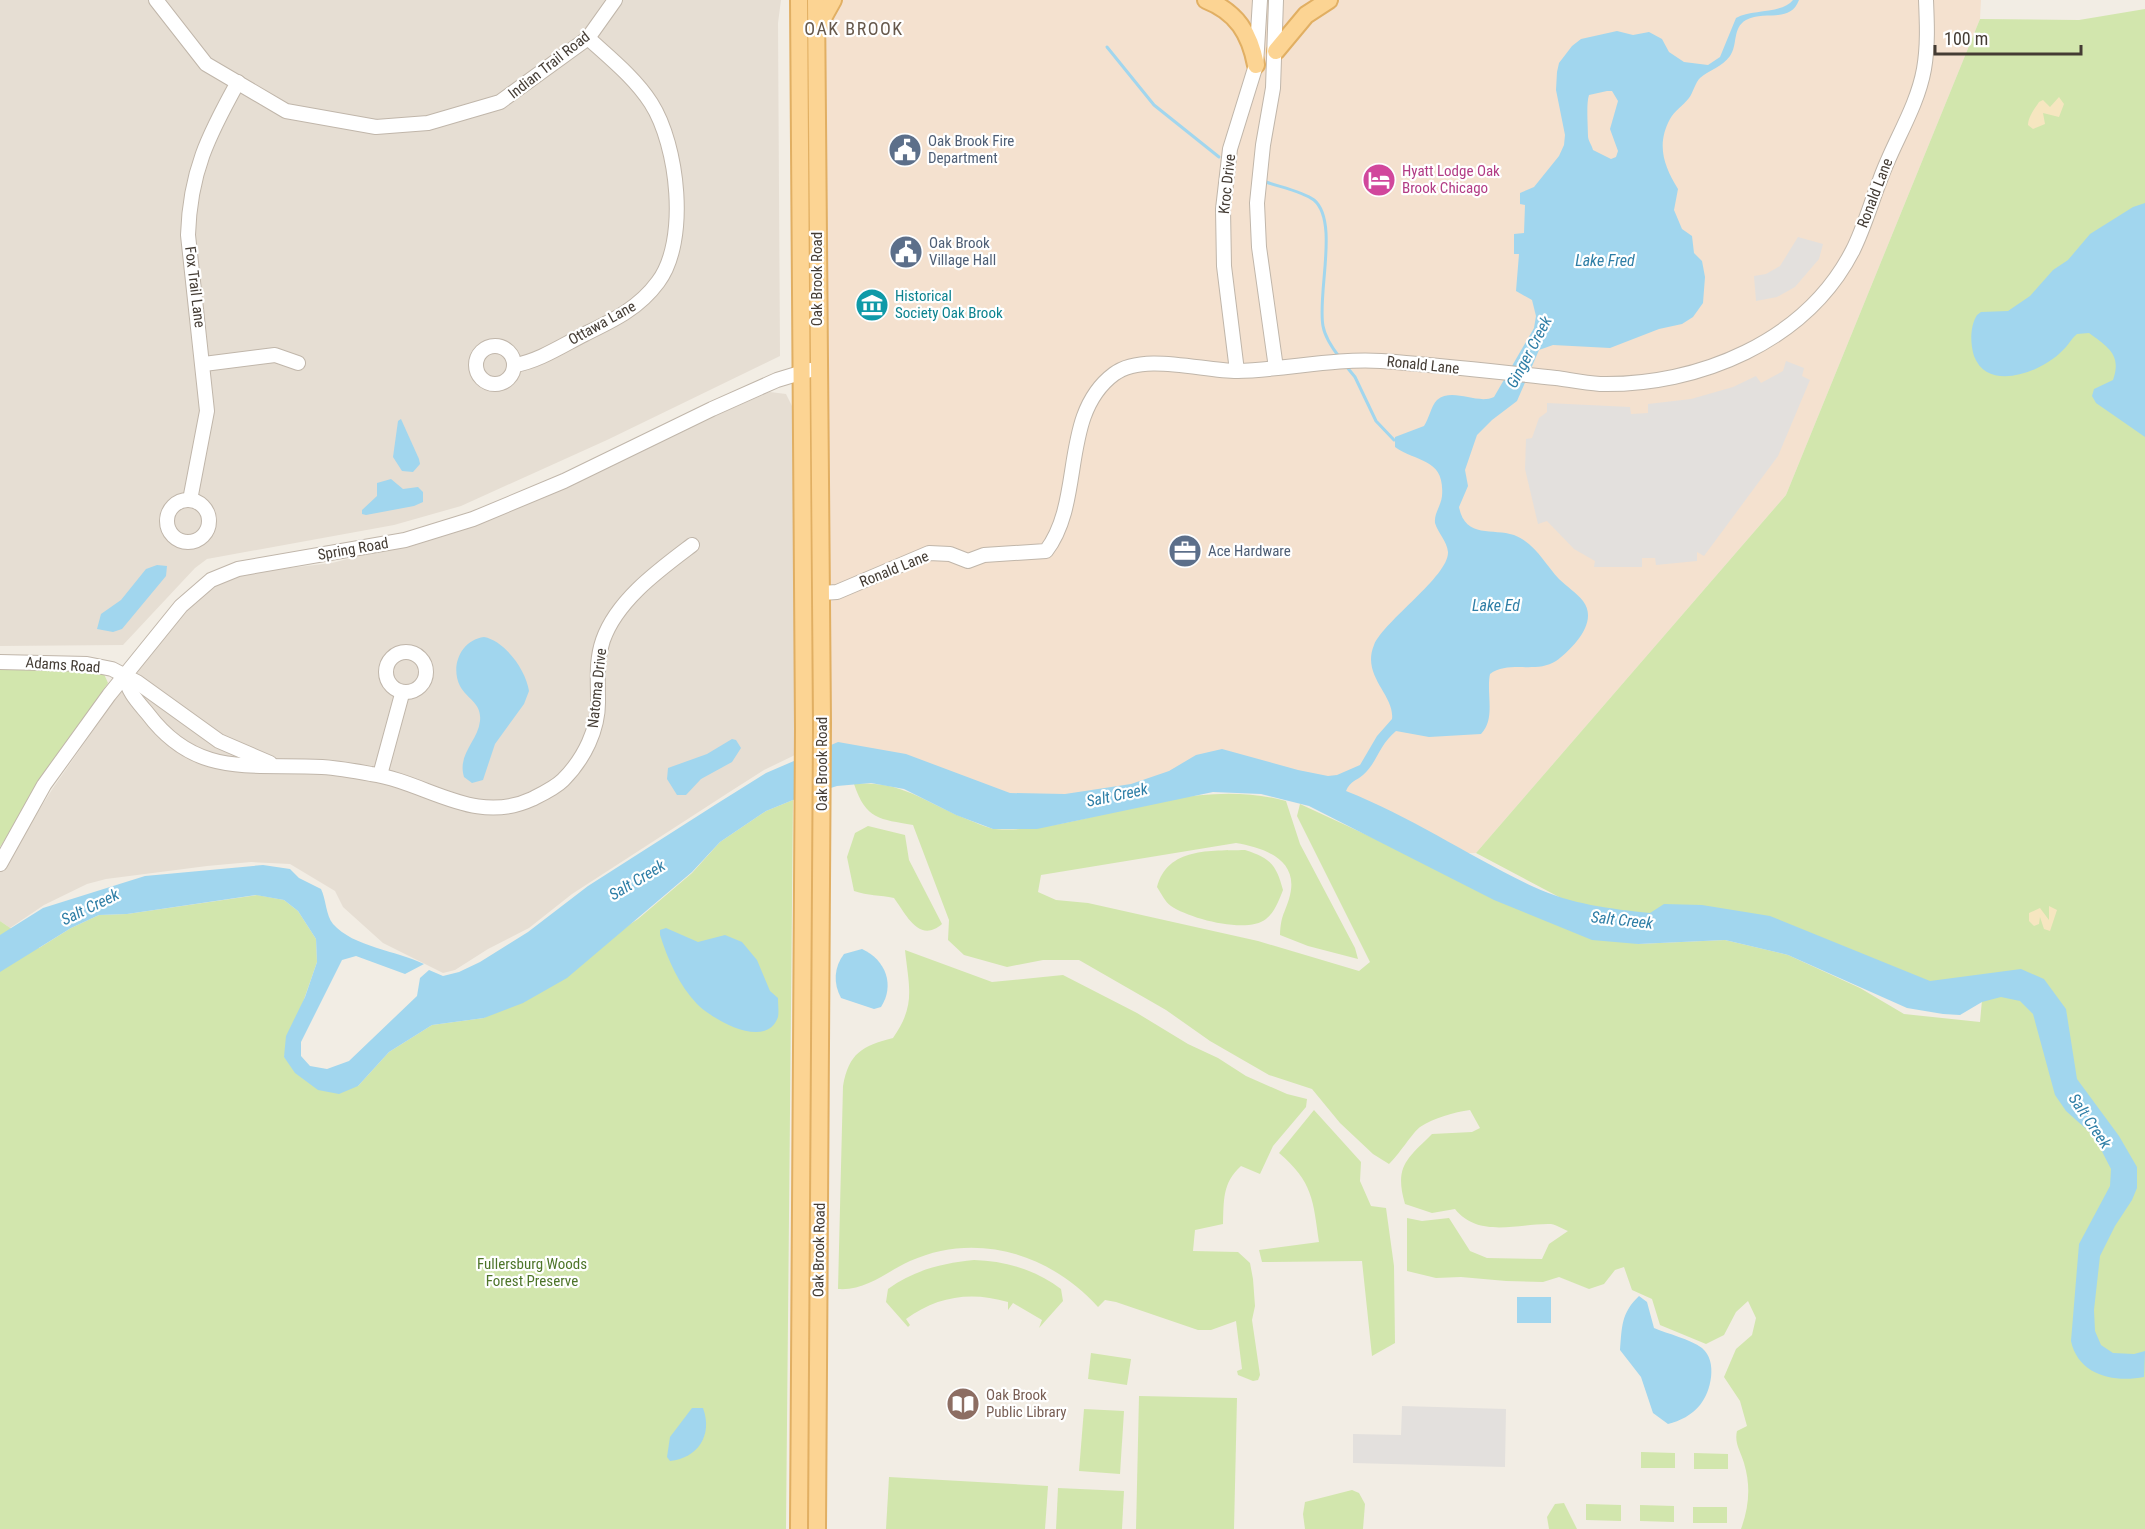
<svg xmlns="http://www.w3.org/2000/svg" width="2145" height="1529" font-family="'Roboto Condensed',sans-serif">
<rect width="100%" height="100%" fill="#f2ede4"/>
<g fill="#e6ded3">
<polygon points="0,0 781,0 778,23 780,356 607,440 461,506 394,525 207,559 195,568 123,645 0,646"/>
<polygon points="770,392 786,394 795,412 797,754 764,770 731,791 572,894 529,928 488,949 455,970 443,973 383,943 343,907 335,891 290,864 251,862 207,866 106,879 87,884 44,905 10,928 0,921 0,872 53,788 141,662 181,614 218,583 246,573 332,563 447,533"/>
</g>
<polygon fill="#f4e1cf" points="821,0 1981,0 1980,19 1786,495 1476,853 1461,853 1323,787 1149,784 1072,797 1000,798 828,756"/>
<g fill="#d2e6ad">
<path d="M2145,9v1520h-404c8,-22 10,-43 3,-66 -3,-11 -10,-20 -7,-32l10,-5 -7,-25 -16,-24 12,-28 16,-14 4,-17 -8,-17 -12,11 -12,23 -18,9 -46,-19 -8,-26 -20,-9 -8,-23 -9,3 -11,14 -15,5 -30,-12 -16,5 -37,-1 -45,-4 -25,1 -29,-7v-53l15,3 27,-3 21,33 17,7 55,1 7,-15 19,-13c-5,-2 -11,-6 -17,-7 -32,-1 -72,15 -96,-15l-23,4 -27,-9c-11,-38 2,-45 27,-70l40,-2 8,-4 -10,-18c-16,2 -36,8 -50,17 -7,5 -22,29 -31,37l-16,-10 -33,-31 -28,-34 -43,-14 -59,-34 -44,-31 -87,-50h-36l-36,7 -43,-12 -16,-15 1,-20 -36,-95c-33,-6 -47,-5 -59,-41 49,-4 73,20 115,36 8,3 18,8 26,9 40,3 79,-8 117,-17 57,-14 116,-27 174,-11l14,43 55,104 3,11 -50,-13 -28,-11c1,-20 4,-20 9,-36 12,-39 -24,-51 -53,-56l-195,32 -3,17 18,8 32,3 170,38 101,30 11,-9 -73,-146 3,-12 95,44 243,96 87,-4 63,15 72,33 44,26 76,8 4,-44 -57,10 -283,-72 -66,-9 -102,-54 310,-358 194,-476 99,1z"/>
<polygon points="0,667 90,668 104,674 108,683 0,847"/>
<polygon points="793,800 786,1529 0,1529 0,921 39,948 71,928 99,915 127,914 257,895 284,900 298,911 316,939 317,962 284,1057 358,1086 389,1052 432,1025 484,1018 638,919 692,873 720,842 766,811"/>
<path d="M868,826l37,9 4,25 33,64c-23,20 -36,-10 -48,-26 -14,-3 -26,-2 -40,-7l-7,-34 8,-24z"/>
<path d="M1245,850c25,8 31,14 38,40 -4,10 -8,22 -17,29 -18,15 -76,0 -95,-13 -6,-4 -10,-13 -14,-19 11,-40 53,-36 88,-37z"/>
<path d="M905,950l87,32 71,-7 74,38 51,31 30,14 28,18 41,18 20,5 -1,8 -33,39 -13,28 -19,-8c-19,17 -17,35 -18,58l-28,6 -2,21 45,1 12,11 3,16 2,27 -3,14 8,55 -2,5 -5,1 -15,-6 -1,-4 5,-2 -6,-48 -25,9h-13l-82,-28 -11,-2 -7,7c-48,-53 -121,-76 -188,-46 -24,11 -44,30 -72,28l5,-203c6,-33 19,-40 50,-48 23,-33 16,-50 12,-88z"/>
<path d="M1314,1110l47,52 -1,19 11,25 15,2 8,58 1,77 -23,13 -10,-95 -100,1 -3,-12 60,-8c-6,-42 -6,-60 -40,-89z"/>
<path d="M974,1260c32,1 62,10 87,29l2,12 -24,27 3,-8 -29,-17 -5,7v-8c-37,-11 -71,-6 -102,17l4,6 -2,2 -22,-25 2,-13c26,-19 55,-26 86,-29z"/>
<polygon points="1091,1353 1131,1359 1127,1385 1088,1379"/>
<polygon points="1139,1396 1237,1398 1234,1529 1136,1529"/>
<polygon points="1084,1409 1124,1411 1120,1474 1079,1471"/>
<polygon points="1641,1452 1675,1453 1675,1468 1641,1468"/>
<polygon points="1694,1453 1728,1454 1728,1469 1694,1469"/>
<polygon points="889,1477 1048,1486 1045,1529 886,1529"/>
<polygon points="1058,1488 1124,1491 1122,1529 1056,1529"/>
<polygon points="1352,1490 1359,1493 1365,1504 1363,1529 1305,1529 1303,1514 1305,1502"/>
<polygon points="1564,1503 1577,1529 1549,1529 1547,1517 1555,1504"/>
<polygon points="1586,1504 1621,1505 1621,1521 1586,1520"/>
<polygon points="1640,1505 1674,1506 1674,1522 1640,1521"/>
<rect x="1693" y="1507" width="34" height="16"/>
</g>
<g fill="#f6e6c0">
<path d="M2059,97l5,7 -5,13 -16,-4 2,11 -12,5 -5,-4c0,-8 7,-17 11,-23l4,-2 7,7z"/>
<polygon points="2049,906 2057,910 2050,931 2044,929 2040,917 2039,924 2034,926 2029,921 2029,913 2040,908 2049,920"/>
</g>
<g fill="#e3e0dd">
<polygon points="1798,237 1823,244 1819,259 1795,287 1777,297 1756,301 1754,276 1766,274 1780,266"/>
<polygon points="1786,361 1804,368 1802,376 1810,380 1778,456 1704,556 1697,552 1697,561 1656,565 1655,558 1642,558 1642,567 1594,567 1595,561 1574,549 1547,521 1538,524 1525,469 1526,439 1532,438 1539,418 1547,412 1547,403 1630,407 1631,414 1648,413 1648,404 1691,399 1733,387 1756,376 1761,383 1783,371"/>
<polygon points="1402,1406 1506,1409 1505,1467 1353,1463 1353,1434 1401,1435"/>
</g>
<g fill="#a1d6ee" fill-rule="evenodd">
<path d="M1793,0h6c-9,24 -35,10 -53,20 -14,8 -8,25 -16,36 -8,11 -21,14 -30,22 -5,5 -7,15 -11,20 -6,8 -15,13 -19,21 -14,26 -6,47 8,70l-4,21 8,19 10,7 2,17 8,8 3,16 -2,26 -10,14 -11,7 -23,5 -49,19 -57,-3 -14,5 -22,51 -25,19 -15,15 -12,35 3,16 -9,21c6,32 34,21 55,28 21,8 31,29 45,44 8,8 17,13 24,22 16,21 -10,47 -27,60 -20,13 -47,-1 -66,13 -4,19 6,45 -9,60l-52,3 -33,-6c-17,14 -19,32 -33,44 -7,6 -13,6 -17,16 66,26 124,66 188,96 36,17 77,22 116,26l14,-9 38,1 68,11 160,65 91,-12 23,10 22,30 11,70 42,57 18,31v21l-5,12 -17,26 -15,30 -6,54 1,21 6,14 12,8 21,1 11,-3 -1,26c-30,6 -66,-2 -73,-36l8,-97 31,-58 1,-17 -17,-33 -28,-25 -11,-16 -22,-81 -13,-13 -19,-4 -19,5 -22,13 -17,-1 -36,-6 -119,-53 -63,-15 -87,4 -46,-4 -98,-40 -185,-94 -48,-12 -48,-2 -176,37h-44l-37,-14 -52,-26 -33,-6 -34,3 -44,14 -27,11 -46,31 -28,30 -125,106 -44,25 -39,15 -52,7 -43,27 -31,34 -19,8 -21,-4 -23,-17 -11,-16 2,-21 19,-39 12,-35 -1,-23 -18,-28 -14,-11 -28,-5 -129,19 -28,1 -28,13 -71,44v-37l43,-27 102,-32 118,-11 27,4 9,9 22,11c5,10 5,27 12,35 20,23 65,27 91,40l-19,10 -49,-18 -14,4 -41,82v14l9,10 17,3 22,-8 68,-65 3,-18 9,-8 14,6 16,-4 21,-10 48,-30 60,-46 130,-83 48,-30 72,-31 68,12 104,39 55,1 66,-10 38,-13 27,-16 26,-6 76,21 30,6 9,-1 23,-10 17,-29 15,-17c3,-24 -31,-43 -18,-74 11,-25 75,-69 74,-93 -1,-11 -10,-19 -13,-29 -1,-10 6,-17 7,-27 3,-38 -24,-33 -47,-49v-10l29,-11c5,-7 7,-20 13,-26 16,-13 40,5 57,-3l40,-69 2,-12 -4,-16 -16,-9 3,-37h-5v-20l10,-1 1,-28 -5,-1v-11l14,-6 25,-31 5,-11 1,-10 -9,-45 1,-18 2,-9 13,-17 9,-7 36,-8 16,4 16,-3 13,7 7,13 15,10 24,3 12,-8 16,-39c16,-9 46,-4 57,-18zM1607,91h5l6,10 -8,28 8,22 -2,6 -5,2 -18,-9c-1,-5 -5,-9 -5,-14 0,-11 -2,-32 1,-41z"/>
<path d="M2145,203v234l-49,-34 -4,-7 2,-7 19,-9c9,-25 -5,-33 -24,-47l-12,1c-6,5 -9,12 -15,17 -20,21 -74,42 -88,5 -4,-13 -4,-30 3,-41l4,-3 27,-1 22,-15 23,-26 15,-10 22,-26 43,-27z"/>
<polygon points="401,419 419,459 420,464 413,472 402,471 393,457 398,421"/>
<polygon points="391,479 403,489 418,487 423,492 423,502 414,506 366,515 362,514 362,510 377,496 377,483"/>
<polygon points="157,565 167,566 166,576 122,629 113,632 97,629 101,614 121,600 146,569"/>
<path d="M484,637c21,4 42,33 45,54l-5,13 -29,40 -12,36 -11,3 -8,-6c-7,-23 14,-36 16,-56 2,-18 -13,-22 -20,-35 -10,-20 1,-46 24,-49z"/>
<polygon points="732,739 736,740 741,748 732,762 701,779 686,795 677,795 667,779 668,768 707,754"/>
<path d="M666,928l32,14 27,-7 17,7 15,18 13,31 8,7c0,6 1,14 0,19 -12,34 -66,2 -81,-13 -18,-19 -29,-44 -37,-69v-5z"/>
<path d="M862,949c24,11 33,36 19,58l-7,2 -33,-11c-8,-15 -7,-31 3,-44z"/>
<path d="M1639,1296l8,6 7,26c14,6 36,11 48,20 16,13 9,44 -2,57 -8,10 -20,16 -32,19l-15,-11 -12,-36 -21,-27c2,-23 1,-37 19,-54z"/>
<rect x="1517" y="1297" width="34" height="26"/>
<path d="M692,1408h11c10,27 -5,50 -33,53l-3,-4 3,-20z"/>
</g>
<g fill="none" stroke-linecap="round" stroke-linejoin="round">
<g stroke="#a1d6ee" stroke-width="3">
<polyline points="1107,47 1154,105 1219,157"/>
<path d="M1266,182c14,5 36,9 48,18 25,21 3,94 9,126 2,12 10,23 17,32"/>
<polyline points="1346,366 1355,377 1376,421 1394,440"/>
</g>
<defs>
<g id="minor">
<polyline points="156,0 206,64 286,111 376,127 428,123 500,102 588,38 615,0"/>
<circle cx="495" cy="365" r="19"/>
<polyline points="204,364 275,355 298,363"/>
<path d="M515,365c24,-4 48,-20 70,-31 29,-14 54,-26 73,-52 31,-41 20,-137 -7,-179 -16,-25 -41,-45 -63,-65"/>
<polyline points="1276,368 1259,247 1257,203 1263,145 1273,88 1276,0"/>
<polyline points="1237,371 1224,266 1223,209 1230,149 1256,65 1260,0"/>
<path d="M190,500l17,-89 -19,-176c2,-63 20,-99 50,-153"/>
<circle cx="188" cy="521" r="21"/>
<path d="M822,593l15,-1 92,-39 21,1 18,7 16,-6 62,-4c39,-51 13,-136 68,-177 29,-22 88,-3 123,-3 48,-1 96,-13 144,-10 58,4 117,11 175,17 14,2 29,5 44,6 98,2 206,-42 253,-134 11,-22 18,-47 27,-70 13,-37 37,-72 44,-111 4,-23 3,-46 2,-69"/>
<circle cx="406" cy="672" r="20"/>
<polyline points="0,662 87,664 112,669 137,682 219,741 270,763"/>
<path d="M125,676c3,16 13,26 23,38 49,65 104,49 174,53 16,1 33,4 49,7 56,8 103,52 161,25 10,-5 23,-11 31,-19 21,-21 36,-51 35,-81 0,-20 -2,-39 5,-59 14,-40 56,-70 89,-95"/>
<polyline points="380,775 402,694"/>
<polyline points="0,864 44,785 109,695 181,606 211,580 238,569 405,540 473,519 564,481 712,409 777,380 810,370"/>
</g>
<g id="major">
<polyline points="799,0 804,728 799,1529"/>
<polyline points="816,0 822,722 817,1529"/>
<path d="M1206,0c31,12 44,34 50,65"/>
<polyline points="818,27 833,0"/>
<polyline points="1276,51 1306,15 1329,0"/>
</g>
</defs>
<use href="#minor" stroke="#c0b6aa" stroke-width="16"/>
<use href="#major" stroke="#e1af63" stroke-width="20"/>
<use href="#minor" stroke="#fff" stroke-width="14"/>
<use href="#major" stroke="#fcd493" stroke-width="16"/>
</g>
<defs>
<symbol id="civic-disc" viewBox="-11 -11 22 22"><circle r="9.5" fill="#5c6f8a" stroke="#fff"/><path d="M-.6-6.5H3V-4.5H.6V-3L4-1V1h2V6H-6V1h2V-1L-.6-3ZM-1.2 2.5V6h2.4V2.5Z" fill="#fff"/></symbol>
<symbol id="hotel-disc" viewBox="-11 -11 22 22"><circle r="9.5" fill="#d1479c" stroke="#fff"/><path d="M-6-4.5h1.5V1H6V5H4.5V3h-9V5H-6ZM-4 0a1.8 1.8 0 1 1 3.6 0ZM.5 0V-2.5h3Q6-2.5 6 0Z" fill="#fff"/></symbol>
<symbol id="museum-disc" viewBox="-11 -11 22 22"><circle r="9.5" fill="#0f9aa8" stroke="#fff"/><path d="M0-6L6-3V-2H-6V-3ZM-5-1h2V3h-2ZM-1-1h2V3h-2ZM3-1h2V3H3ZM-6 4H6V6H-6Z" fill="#fff"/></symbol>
<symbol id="office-disc" viewBox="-11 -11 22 22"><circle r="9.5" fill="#5c6f8a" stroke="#fff"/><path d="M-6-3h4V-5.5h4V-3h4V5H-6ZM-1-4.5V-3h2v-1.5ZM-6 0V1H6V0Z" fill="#fff"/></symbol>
<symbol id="library-disc" viewBox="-11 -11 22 22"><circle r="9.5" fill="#8d6e63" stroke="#fff"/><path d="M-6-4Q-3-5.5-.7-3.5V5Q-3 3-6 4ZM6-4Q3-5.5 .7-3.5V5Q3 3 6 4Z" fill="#fff"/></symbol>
</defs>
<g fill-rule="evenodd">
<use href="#civic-disc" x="886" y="131" width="38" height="38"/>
<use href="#hotel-disc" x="1360" y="161" width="38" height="38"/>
<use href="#civic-disc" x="887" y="233" width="38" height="38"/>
<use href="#museum-disc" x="853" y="286" width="38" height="38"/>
<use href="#office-disc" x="1166" y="532" width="38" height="38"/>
<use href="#library-disc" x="944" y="1385" width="38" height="38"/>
</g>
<g text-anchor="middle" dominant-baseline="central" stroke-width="4.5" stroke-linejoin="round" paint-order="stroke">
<g font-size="15" fill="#443c34" stroke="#fff">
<text transform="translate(549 65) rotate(-38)">Indian Trail Road</text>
<text transform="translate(1227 184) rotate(-84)">Kroc Drive</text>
<text transform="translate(1875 193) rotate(-69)">Ronald Lane</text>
<text transform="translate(817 279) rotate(-90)">Oak Brook Road</text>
<text transform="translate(195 287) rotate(83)">Fox Trail Lane</text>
<text transform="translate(602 323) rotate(-29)">Ottawa Lane</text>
<text transform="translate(1423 365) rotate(6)">Ronald Lane</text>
<text transform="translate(353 549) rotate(-10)">Spring Road</text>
<text transform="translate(894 569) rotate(-22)">Ronald Lane</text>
<text transform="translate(63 665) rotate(4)">Adams Road</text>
<text transform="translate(597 688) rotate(-84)">Natoma Drive</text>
<text transform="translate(822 764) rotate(-90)">Oak Brook Road</text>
<text transform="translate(819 1250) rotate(-89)">Oak Brook Road</text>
</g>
<g font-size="15" fill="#4e5e75" stroke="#fff" text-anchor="start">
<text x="928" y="141">Oak Brook Fire<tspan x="928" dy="17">Department</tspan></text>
<text x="929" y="243">Oak Brook<tspan x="929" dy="17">Village Hall</tspan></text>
<text x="1208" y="551">Ace Hardware</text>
</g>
<g font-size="15" fill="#b23c85" stroke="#fff" text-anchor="start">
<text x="1402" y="171">Hyatt Lodge Oak<tspan x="1402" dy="17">Brook Chicago</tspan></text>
</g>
<g font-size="15" fill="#0d838f" stroke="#fff" text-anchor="start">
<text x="895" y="296">Historical<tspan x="895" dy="17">Society Oak Brook</tspan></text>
</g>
<g font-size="15" fill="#4d7429" stroke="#fff">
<text x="532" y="1264">Fullersburg Woods<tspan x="532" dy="17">Forest Preserve</tspan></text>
</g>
<g font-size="15" fill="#785e54" stroke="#fff" text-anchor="start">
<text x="986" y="1395">Oak Brook<tspan x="986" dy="17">Public Library</tspan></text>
</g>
<g font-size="16" font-style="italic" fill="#2e7ea6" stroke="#fff">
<text x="1605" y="260">Lake Fred</text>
<text transform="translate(1529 352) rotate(-62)">Ginger Creek</text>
<text x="1496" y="605">Lake Ed</text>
<text transform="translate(1117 795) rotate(-12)">Salt Creek</text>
<text transform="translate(637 880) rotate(-31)">Salt Creek</text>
<text transform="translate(90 907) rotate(-26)">Salt Creek</text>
<text transform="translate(1622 920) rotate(6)">Salt Creek</text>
<text transform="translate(2090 1121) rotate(56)">Salt Creek</text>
</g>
<g font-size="18" letter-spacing="1.5" fill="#67594c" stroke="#fff">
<text x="854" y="28">OAK BROOK</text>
</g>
</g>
<path d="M1935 45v9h146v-9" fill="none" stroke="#443c34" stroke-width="3"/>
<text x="1944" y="45" font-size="18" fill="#443c34" stroke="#ffffff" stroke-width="4.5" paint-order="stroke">100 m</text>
</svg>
